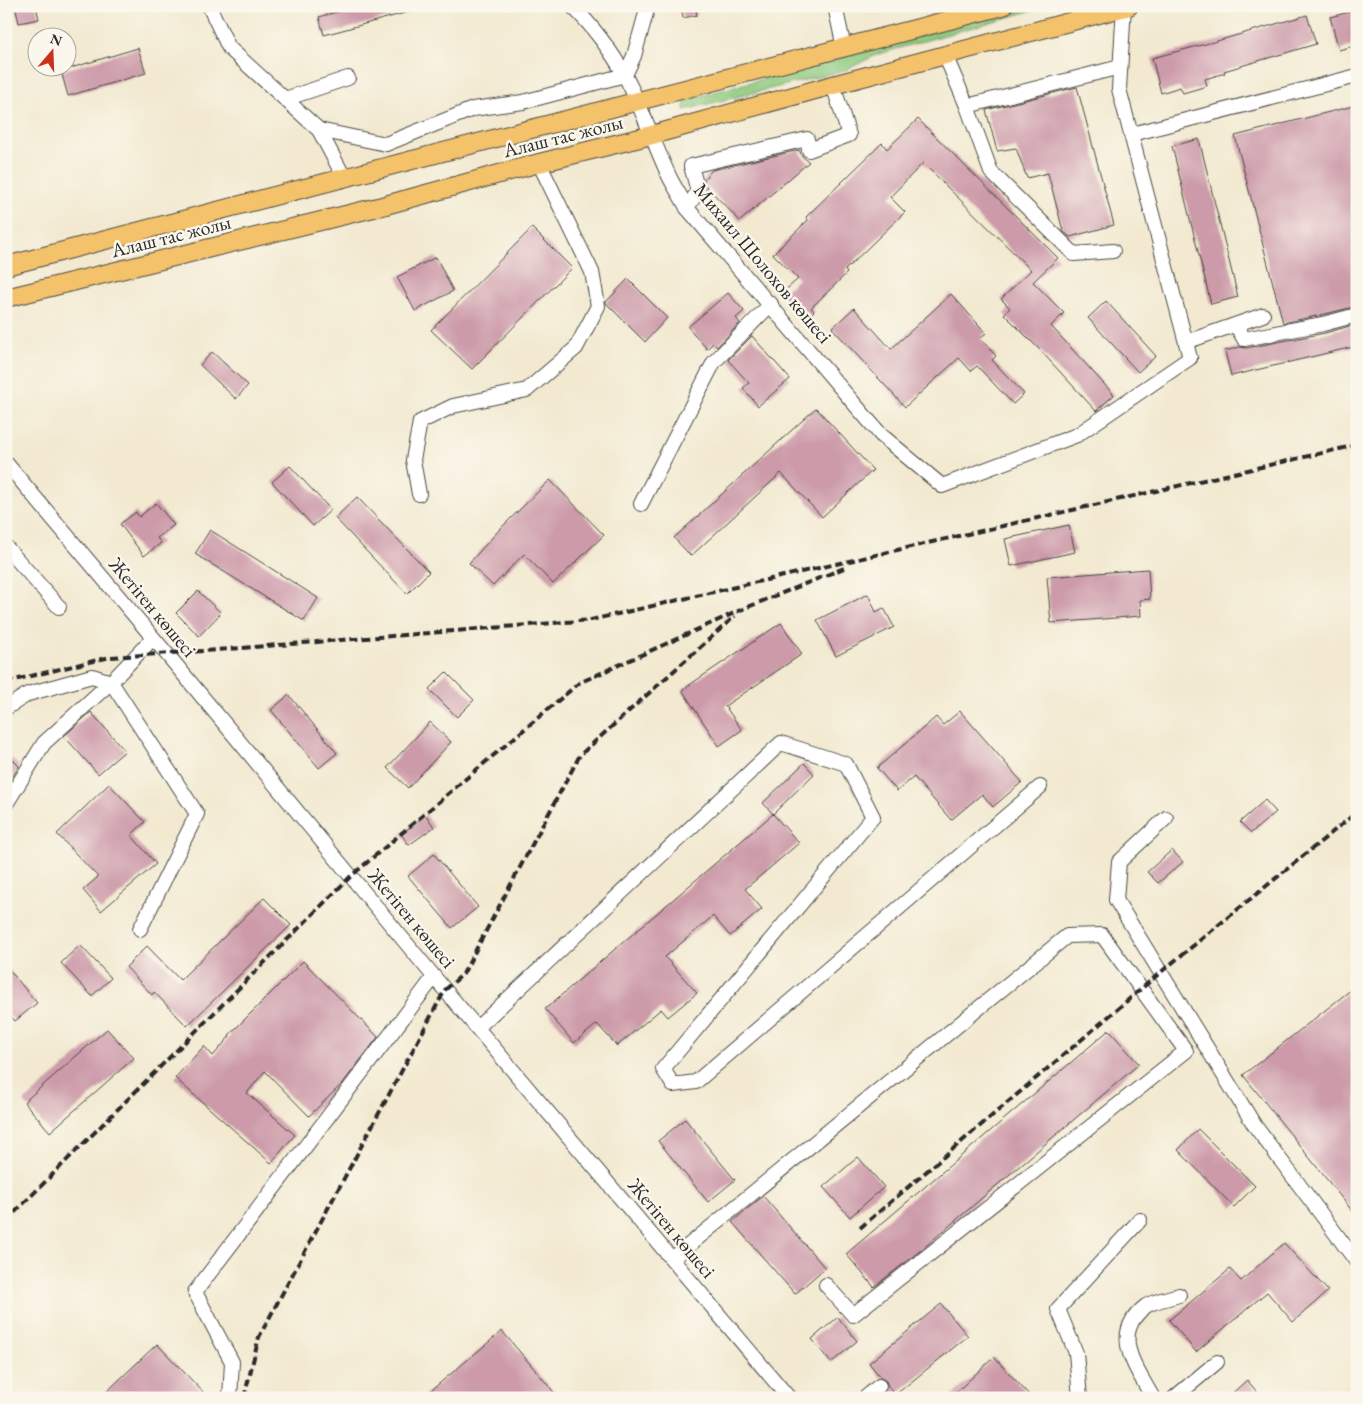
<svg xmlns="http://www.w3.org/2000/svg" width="1363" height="1404" font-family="'EB Garamond',serif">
<rect width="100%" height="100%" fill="#fbf7ec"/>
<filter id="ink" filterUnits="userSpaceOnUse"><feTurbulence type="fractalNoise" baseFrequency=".02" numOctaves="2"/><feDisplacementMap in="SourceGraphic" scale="10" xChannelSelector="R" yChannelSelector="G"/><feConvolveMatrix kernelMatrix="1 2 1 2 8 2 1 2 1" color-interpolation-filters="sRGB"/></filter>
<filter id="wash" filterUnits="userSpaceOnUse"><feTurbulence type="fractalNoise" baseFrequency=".0096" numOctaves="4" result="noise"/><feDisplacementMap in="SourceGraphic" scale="20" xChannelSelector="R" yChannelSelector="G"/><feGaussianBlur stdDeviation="1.12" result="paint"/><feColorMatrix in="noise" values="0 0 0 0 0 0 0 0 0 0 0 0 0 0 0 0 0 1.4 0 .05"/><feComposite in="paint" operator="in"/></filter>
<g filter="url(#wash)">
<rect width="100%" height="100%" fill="#f2e9d0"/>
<polygon fill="#8fcb80" stroke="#5d7b56" points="1030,6 1047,6 878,54 846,70 684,110 685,100"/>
<g id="blocks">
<g fill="#cc9aa9">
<polygon points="15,6 36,6 39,19 19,23"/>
<polygon points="357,6 416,6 416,10 324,35 319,17"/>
<polygon points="681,6 695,6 697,15 683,18"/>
<polygon points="1357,10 1357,45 1339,50 1330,17"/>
<polygon points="1307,15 1316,44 1224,71 1225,73 1205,79 1207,86 1183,93 1180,87 1161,93 1152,58 1217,41"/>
<polygon points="138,48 146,73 68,96 61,71"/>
<polygon points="1077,87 1114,225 1070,237 1063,231 1048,173 1027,178 1016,148 997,151 986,110"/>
<polygon points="1357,105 1357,306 1321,315 1283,323 1235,136"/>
<polygon points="918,119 1058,258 1033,282 1064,313 1051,326 1114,395 1096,411 1039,349 1004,314 1010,308 1001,299 1031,270 923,163 890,197 905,212 845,270 847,273 811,308 814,311 806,319 782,293 798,279 773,254 808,220 806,217 882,143 887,149"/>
<polygon points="1199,139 1238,297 1211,304 1172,146"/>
<polygon points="799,150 802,156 809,162 740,221 705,185 704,179 712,170"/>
<polygon points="532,228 572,268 472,369 431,330"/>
<polygon points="436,257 453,291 415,311 397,277"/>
<polygon points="628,279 667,318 645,342 606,303 606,302"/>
<polygon points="728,293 744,311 736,318 740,323 717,347 713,343 707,349 688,327"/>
<polygon points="951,294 986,333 980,338 996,356 992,360 1024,394 1013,404 977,366 971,371 959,358 905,407 832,328 854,308 891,349"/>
<polygon points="1106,301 1156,356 1138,372 1088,318"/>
<polygon points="1357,324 1357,346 1231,376 1225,351 1240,347 1246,348 1325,333"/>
<polygon points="752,336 790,379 758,406 743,388 749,383 728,360"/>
<polygon points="212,352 248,385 236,399 200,365"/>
<polygon points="816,408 873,470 822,517 781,473 691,556 674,538"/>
<polygon points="290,466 331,510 313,526 272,482"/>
<polygon points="550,480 604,535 553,584 524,554 493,586 469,563 500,529"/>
<polygon points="357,497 429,572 407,594 335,518"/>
<polygon points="156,503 174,525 157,538 161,543 144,556 120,524 136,512 139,517"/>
<polygon points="1069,525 1075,552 1011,566 1005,539"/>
<polygon points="210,530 318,598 304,621 195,554"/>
<polygon points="1148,569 1150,599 1140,600 1141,616 1051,623 1047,577"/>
<polygon points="198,591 221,613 199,636 176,613"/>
<polygon points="868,594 876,612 884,608 894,627 836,656 817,620"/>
<polygon points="781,623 802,654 725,706 742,730 719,746 682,690"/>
<polygon points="446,672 474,700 457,717 429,689"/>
<polygon points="289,695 337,753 319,768 271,710"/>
<polygon points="960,711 1022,782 993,807 982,794 951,820 914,777 897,791 877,768 936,717 943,725"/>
<polygon points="91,712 125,751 98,774 64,736"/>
<polygon points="430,722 451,742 408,788 387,768"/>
<polygon points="6,753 19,766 6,787"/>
<polygon points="804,763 814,774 773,814 763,803"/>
<polygon points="109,784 145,822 131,835 156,864 101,911 83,890 98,877 57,834"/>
<polygon points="1265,800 1276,812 1251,833 1240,822"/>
<polygon points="773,814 799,843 745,889 762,909 730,936 713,916 665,957 697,993 668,1017 661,1009 617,1046 597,1024 574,1043 545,1009"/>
<polygon points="426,815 434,827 409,845 401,834"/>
<polygon points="1172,850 1183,862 1158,883 1147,872"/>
<polygon points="434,854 478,907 452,928 408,876"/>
<polygon points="264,898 291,925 187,1026 154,992 152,995 126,967 147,946 180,980"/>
<polygon points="80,945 111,978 92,996 61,963"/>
<polygon points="303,961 378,1037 343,1083 309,1116 265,1071 247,1093 295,1135 271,1163 175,1078 204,1046 213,1056 230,1036 229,1035"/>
<polygon points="6,966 37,1003 15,1021 6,1011"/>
<polygon points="1357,985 1357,1217 1243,1075"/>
<polygon points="107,1029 134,1058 50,1132 24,1102"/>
<polygon points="1109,1030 1139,1064 921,1250 874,1287 846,1254"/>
<polygon points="685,1119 735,1180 708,1202 658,1141"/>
<polygon points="1198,1129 1255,1186 1234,1207 1178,1150"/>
<polygon points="858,1157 884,1187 850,1217 823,1187"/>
<polygon points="763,1196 825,1268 795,1294 732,1222"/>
<polygon points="1284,1243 1328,1291 1293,1322 1267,1292 1196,1352 1169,1320 1230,1269 1241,1281"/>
<polygon points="941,1304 968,1336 895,1395 888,1386 886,1381 881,1378 869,1363"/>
<polygon points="838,1317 857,1341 831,1363 812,1339"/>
<polygon points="502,1331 559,1398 422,1398"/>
<polygon points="157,1344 204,1393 198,1398 100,1398"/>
<polygon points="994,1357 1032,1398 950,1398"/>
<polygon points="1247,1380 1262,1398 1227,1398"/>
</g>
</g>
</g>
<g filter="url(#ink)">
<use href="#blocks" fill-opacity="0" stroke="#494844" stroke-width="1"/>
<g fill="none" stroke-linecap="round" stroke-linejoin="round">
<defs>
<g id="minor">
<polyline points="209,6 229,48 319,130 345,179"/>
<path d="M572,6c19,18 41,47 53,70 18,33 29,69 45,102 5,10 12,20 17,30l194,227 61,51 135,-51 113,-77 -71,-269 5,-83"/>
<polyline points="835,6 844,48"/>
<polyline points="945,55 967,106"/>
<polyline points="285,99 348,78"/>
<polyline points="319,130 386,144 473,109 523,102 625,75 634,56 648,6"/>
<polyline points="1132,134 1357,76"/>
<polyline points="687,208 698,191 691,166 807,139 809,150 849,135 833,85"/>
<polyline points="1113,251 1074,254 991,172 967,106 1120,67"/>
<polyline points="1236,325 1244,339 1323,324 1357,315"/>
<polyline points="1186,342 1263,315"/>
<polyline points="6,463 166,653 445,990 789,1398"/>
<polyline points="419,494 413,460 420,422 453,406 527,390 576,348 598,306 592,272 539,163"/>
<polyline points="641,504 714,362 771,304"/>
<polyline points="6,547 59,607"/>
<polyline points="6,708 28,694 92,676 111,682 44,743 6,804"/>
<polyline points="1166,818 1119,862 1116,900 1255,1126 1357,1262"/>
<polyline points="140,929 197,814 111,682 153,638"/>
<polyline points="477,1028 781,743 846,764 873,817 663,1069 673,1085 696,1082 1040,787"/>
<polyline points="672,1259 1067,936 1102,935 1186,1051 853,1315 826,1285"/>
<polyline points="230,1398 232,1362 195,1292 434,977"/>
<polyline points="865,1398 879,1386"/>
<polyline points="1080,1398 1076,1353 1058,1309 1140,1220"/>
<path d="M1153,1398c-17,-31 -44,-64 -7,-92 7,-5 24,-8 33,-11"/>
<polyline points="1174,1398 1217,1362"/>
</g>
<g id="major">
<polyline points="6,266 1003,6"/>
<polyline points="6,298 382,206 539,163 652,135 833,85 1129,6"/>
</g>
</defs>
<use href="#minor" stroke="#494844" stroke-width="16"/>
<use href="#major" stroke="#494844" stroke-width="20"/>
<use href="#minor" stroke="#fff" stroke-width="14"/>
<use href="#major" stroke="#f3c26a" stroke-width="18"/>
<g stroke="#2b2b2b" stroke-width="4" stroke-dasharray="8 4" stroke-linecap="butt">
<polyline points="6,682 110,657 204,651 591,620 1357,445"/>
<polyline points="6,1221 351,876 579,683 743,609 844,568"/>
<polyline points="860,1228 1161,972 1357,812"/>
<polyline points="244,1398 259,1337 445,990 463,974 580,755 735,616"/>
</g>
</g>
</g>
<g text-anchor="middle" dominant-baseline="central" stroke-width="5" stroke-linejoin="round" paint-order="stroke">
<g font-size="20" fill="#2b2b2b" stroke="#fbf7ec">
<text transform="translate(563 136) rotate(-14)">Алаш тас жолы</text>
<text transform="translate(171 236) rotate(-14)">Алаш тас жолы</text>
<text transform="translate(763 263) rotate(50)">Михаил Шолохов көшесі</text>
<text transform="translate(153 607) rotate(50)">Жетіген көшесі</text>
<text transform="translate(412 918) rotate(50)">Жетіген көшесі</text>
<text transform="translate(672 1228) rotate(50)">Жетіген көшесі</text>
</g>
</g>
<rect width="1363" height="1404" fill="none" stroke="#fbf7ec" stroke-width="25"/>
<g transform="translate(52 52) rotate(19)"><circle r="24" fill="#fbf7ec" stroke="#a8a59f"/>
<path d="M0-4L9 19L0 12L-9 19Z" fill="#c8321e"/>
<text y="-8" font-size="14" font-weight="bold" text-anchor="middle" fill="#2b2b2b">N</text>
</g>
</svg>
